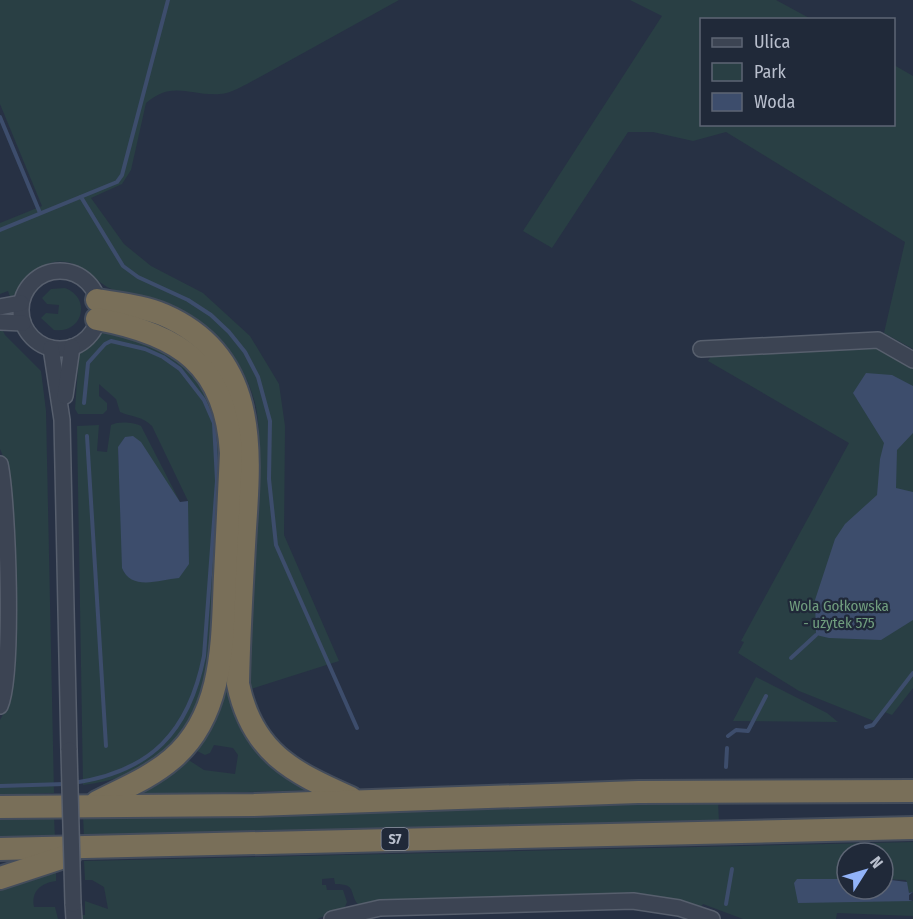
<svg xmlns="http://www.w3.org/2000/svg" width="913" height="919" font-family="'Fira Sans Condensed',sans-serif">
<rect width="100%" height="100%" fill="#273144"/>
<g fill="#293f44">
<path d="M0,0h399l-152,84c-8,4 -19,10 -27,10 -31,2 -47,-14 -74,9l-15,67 -9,14 -31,14 33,46 27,22 52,27 47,43 29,48 6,42 -1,109 55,126 -88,28c-11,-74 7,-149 8,-223 0,-20 1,-43 -4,-63 -7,-28 -23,-53 -45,-72 -19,-17 -39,-28 -63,-34 -12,-3 -29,-4 -40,-10 -17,-11 -32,-31 -56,-24 -20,6 -24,27 -41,34l-2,-6 -8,3v-71l42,-17 -42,-102z"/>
<polygon points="630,0 776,0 811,19 702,20 702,124 894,124 894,65 913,76 913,349 884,333 905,242 726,132 693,141 653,132 628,132 552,248 523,231 662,16"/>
<path d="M65,288c27,10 18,46 -11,42l-13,-12 5,-5 12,1 1,-9 -12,-1 -5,-6 9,-9z"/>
<polygon points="0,325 5,335 41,371 46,411 54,793 0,795 0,720 9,703 13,678 11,489 9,470 0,449"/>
<path d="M115,327c21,10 47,17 67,30 5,3 35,53 39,61 4,11 -1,83 -2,100 -3,113 12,249 -136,267l-6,-359 22,-1 -2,26 10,1 4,-27c7,-4 23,-3 30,1l39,76 -55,-65 -7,11 6,125 64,-72 -36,-75c-10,-10 -20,-9 -32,-14l-4,-13 -17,-15v12l8,7v7l-4,4h-25l-3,-5 4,-55 26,-24z"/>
<polygon points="877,346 913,368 913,688 892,715 882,711 874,721 799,691 738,653 744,642 741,641 849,443 708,361 713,353"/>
<polygon points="756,677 827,713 838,722 733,721"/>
<polygon points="227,679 234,694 317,790 134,795 187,759 204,770 235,774 238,755 233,748 214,745 210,753 205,755 193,749"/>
<polygon points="718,801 719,822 84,837 83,816"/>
<polygon points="54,817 55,838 0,839 0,818"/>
<path d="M913,842v50l-4,1 -3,-13 -23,-1v-26h-36v26h-50l116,22v15l-76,-3 -1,6h-93l-40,-15 -2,3 -40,-10 -21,-2 -281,11c-11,-13 -1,-22 -24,-22l-1,-6 -12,1v6h4l1,5h16l4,12 -3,7 -27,10h-235v-4h3v-14l23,8 -4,-22 -12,-7h-7l-1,-19z"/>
<path d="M56,865v16c-15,2 -25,10 -22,26h21l3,12h-58v-35z"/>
</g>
<g fill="#3d4d6c">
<polygon points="866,373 892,375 913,386 913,433 897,450 896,488 913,492 913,620 881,640 829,638 816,635 815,600 835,539 845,524 877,495 880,459 884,443 853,393"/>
<path d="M133,436l8,6 39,60 8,-1 1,63 -10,14c-20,2 -48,13 -57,-10l-4,-121 7,-10z"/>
<polygon points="797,879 847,879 847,889 883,889 883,879 907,882 909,893 913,892 909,895 909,900 913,901 798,903 794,883"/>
</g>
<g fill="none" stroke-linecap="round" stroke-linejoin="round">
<g stroke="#3d4d6c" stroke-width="4">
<polyline points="0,117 40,213"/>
<polyline points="81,197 123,266 138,277 188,300 211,315 229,332 245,352 258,377 270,421 269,479 276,545 357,728"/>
<polyline points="0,230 117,182 122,175 168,0"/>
<polyline points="87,436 106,746"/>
<polyline points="791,658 816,635"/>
<polyline points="866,727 873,725 913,673"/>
<polyline points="728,736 736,730 748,731 766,696"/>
<polyline points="726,767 727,748"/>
<path d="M73,783c78,-11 116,-51 131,-127l13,-175 -3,-58 -10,-23 -24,-31 -17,-12 -18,-8 -34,-8 -6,3 -17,19 -4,40"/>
<polyline points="0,786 65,784"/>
<polyline points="726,904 732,869"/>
</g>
<defs>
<g id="minor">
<circle cx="60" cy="310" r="39"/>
<polyline points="0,307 21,303"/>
<polyline points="0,322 23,323"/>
<polyline points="51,348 62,420 69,750"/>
<polyline points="701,349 878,340 913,360"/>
<polyline points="65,396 72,347"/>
<path d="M0,464c8,37 14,211 0,242"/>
<polyline points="73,904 74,919"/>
<polyline points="332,919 380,908 633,901 679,908 712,919"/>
</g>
<g id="highway">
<path d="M97,300c22,4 46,6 67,15 92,40 87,129 81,213 -3,52 -6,104 -7,156 14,68 54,88 113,114"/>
<path d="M97,802c25,-13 53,-24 75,-43 53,-45 50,-120 53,-183 2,-41 4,-82 6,-123 -5,-88 -52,-119 -134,-134"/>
<polyline points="0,807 254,805 638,792 913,791"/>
<polyline points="0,849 913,828"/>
<polyline points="0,878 70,855"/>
</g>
</defs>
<use href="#minor" stroke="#575f6d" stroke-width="18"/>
<use href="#highway" stroke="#434c5b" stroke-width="26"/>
<use href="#minor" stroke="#3c4453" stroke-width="15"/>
<use href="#highway" stroke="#796f59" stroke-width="22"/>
<defs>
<polyline id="minor-bridge" points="69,750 73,904"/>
</defs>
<use href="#minor-bridge" stroke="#575f6d" stroke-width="18" stroke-linecap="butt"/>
<use href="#minor-bridge" stroke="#3c4453" stroke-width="15"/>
</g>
<g text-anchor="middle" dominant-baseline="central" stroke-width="4.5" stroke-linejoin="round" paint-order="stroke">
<rect fill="#202939" stroke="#8b92a1" stroke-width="1.5" x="381.5" y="828" width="27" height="22" rx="4.5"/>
<g font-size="14" font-weight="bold" fill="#b9bfcd">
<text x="395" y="839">S7</text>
</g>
<g font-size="15" fill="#709d7e" stroke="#202939">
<text x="839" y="606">Wola Gołkowska<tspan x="839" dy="17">- użytek 575</tspan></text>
</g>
</g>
<rect x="700" y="18" width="195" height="108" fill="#202939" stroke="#5d6574" stroke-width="1.5"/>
<rect x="712" y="38" width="30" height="9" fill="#3c4453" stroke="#5d6574" stroke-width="1.5"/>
<text x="754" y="48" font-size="18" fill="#b9bfcd">Ulica</text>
<rect x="712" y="63" width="30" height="18" fill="#293f44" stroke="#5d6574" stroke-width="1.5"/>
<text x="754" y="78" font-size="18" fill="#b9bfcd">Park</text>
<rect x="712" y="93" width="30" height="18" fill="#3d4d6c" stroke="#5d6574" stroke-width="1.5"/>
<text x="754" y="108" font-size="18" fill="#b9bfcd">Woda</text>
<g transform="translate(865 871) rotate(53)"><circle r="28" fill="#202939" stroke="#5d6574" stroke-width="1.5"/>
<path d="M0-4.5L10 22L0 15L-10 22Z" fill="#92b3f8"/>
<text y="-9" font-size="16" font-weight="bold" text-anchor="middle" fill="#b9bfcd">N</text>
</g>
</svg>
